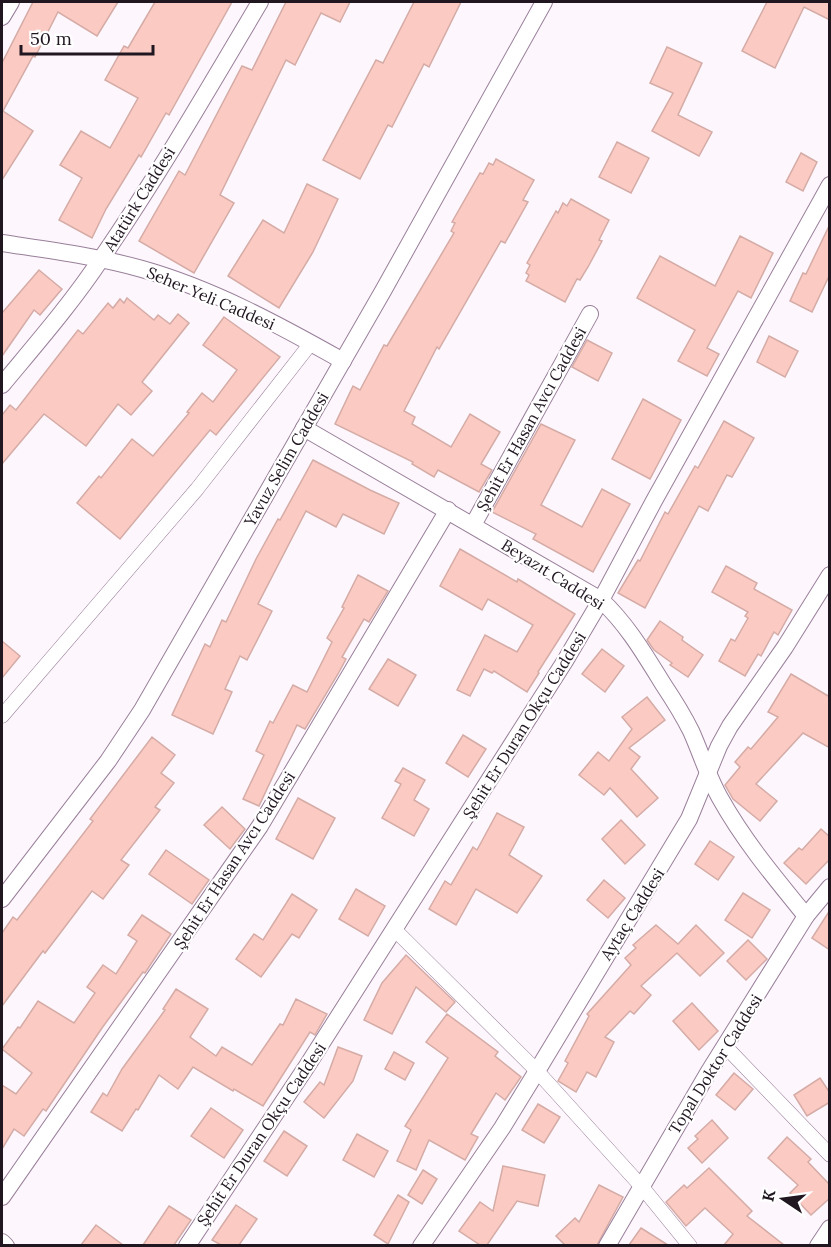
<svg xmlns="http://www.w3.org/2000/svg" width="831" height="1247" font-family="Lora,serif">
<rect width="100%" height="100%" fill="#fdf7fd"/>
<g fill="#facac3" stroke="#d5aba6" stroke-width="1.5">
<polygon points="33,2 118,2 97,36 58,12 35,57 33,56 3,111 33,131 2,180 2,63"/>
<polygon points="155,2 232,2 169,115 166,113 141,157 139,155 106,209 92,238 59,220 82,178 60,165 81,131 110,148 138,98 105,80 124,46 128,48"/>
<polygon points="286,2 350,2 340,22 321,13 295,65 286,60 220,195 234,203 194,273 139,241 179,171 185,175 242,66 252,70"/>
<polygon points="414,2 461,2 429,67 424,64 392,127 388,125 360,179 323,160 376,60 383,63"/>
<polygon points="767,2 830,2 830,20 804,7 775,68 742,51"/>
<polygon points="667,47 702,63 678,115 712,132 699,156 652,131 673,93 650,83"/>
<polygon points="617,142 649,158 631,193 599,177"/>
<polygon points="801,153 817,162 803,191 786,182"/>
<polygon points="496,159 534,180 523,200 528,202 505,243 501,241 439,349 437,347 404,411 415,417 412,424 451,447 470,414 500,432 481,464 492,470 479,492 438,470 434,477 412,464 413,462 335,424 353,386 360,390 384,345 387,346 454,233 451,231 455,223 452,222 480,173 483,174 489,163 493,165"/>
<polygon points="307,184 338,199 313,252 279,308 228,276 263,220 284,233"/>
<polygon points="571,199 609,220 599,240 602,241 588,267 580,280 577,279 565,302 526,281 529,275 526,273 530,265 527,263 556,211 558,213 563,203 567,206"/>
<polygon points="830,224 830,274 812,312 790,301 803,273 806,274"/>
<polygon points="740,236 773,253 751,298 738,291 707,348 719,354 707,376 678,361 695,330 637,298 660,256 715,286"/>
<polygon points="39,270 62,289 40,315 34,310 2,356 2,313"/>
<polygon points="127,298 154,320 158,315 170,324 178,314 189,323 142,382 152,391 131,415 118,404 86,446 44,414 2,464 2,415 10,405 16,410 78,330 83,334 108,303 113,308 120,299 124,303"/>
<polygon points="224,317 280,357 216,435 210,430 120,539 77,503 99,476 101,478 132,439 153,456 189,413 187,412 202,393 213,402 237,370 203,345"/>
<polygon points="769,336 798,351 785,377 757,362"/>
<polygon points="587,340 612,353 598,381 572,367"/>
<polygon points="643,399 681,420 650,479 612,459"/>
<polygon points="724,421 754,438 732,477 727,475 708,511 699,506 645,608 618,593 638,560 640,561 665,512 668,514 695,466 698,468"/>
<polygon points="541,424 575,440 541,505 582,527 602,489 630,504 593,572 533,539 536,534 492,512"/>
<polygon points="313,460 370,490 399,503 384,534 343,514 336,527 306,511 258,604 272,611 247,660 240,656 225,689 232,692 213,734 172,715 205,644 210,647 222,620 226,622 256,559 278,519 280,520"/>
<polygon points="460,549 517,582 518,579 575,614 538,672 539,673 527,692 494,671 492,673 484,669 470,696 457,690 485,635 517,652 533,625 488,599 482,610 440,586"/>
<polygon points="726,566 757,583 754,589 792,610 778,635 774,632 761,656 758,654 745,676 719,661 731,639 735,641 748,618 745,616 748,612 712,592"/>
<polygon points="358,575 388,591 369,622 364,619 342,657 346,659 338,674 305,729 297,725 259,806 243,799 264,755 256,751 270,721 273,723 293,685 307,692 332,642 327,638 344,608 342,607"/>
<polygon points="660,621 683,637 682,640 703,655 688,677 670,665 672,663 654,650 647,640"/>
<polygon points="2,641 20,656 2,678"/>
<polygon points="602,649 624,666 605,692 582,674"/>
<polygon points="388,659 416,675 398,706 369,689"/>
<polygon points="791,674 830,697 830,748 803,733 756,784 777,801 760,821 733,799 725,785 740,767 735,762 748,747 751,749 778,717 768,712"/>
<polygon points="647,697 665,720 629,748 640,757 631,769 658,798 637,817 610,788 604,795 579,775 598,752 609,761 632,729 622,717"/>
<polygon points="463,735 486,749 468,777 446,763"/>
<polygon points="152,737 175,755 161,773 174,783 155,807 160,810 121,860 129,865 103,899 92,891 58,936 45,953 43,951 2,1006 2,933 13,917 17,920 93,821 90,819"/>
<polygon points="403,768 425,780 414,800 429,809 414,836 382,818 401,784 395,781"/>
<polygon points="298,798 335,818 313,859 276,839"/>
<polygon points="222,807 245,829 230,849 204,825"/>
<polygon points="497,813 524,827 509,855 542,876 517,913 476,889 456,925 429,909 445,881 451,885 473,847 477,850"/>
<polygon points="621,820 645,845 625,864 602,839"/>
<polygon points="821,829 830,837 830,859 806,884 784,863 799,848 802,850"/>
<polygon points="710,841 734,857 718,880 695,864"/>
<polygon points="166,850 209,880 192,904 149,874"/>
<polygon points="604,880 625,898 608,918 587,900"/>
<polygon points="356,889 385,906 368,936 339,919"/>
<polygon points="743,893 770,910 752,938 725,920"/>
<polygon points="292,894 317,910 299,938 292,934 261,977 236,959 254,934 263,940"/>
<polygon points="830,910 830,950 812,938"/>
<polygon points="142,915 171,934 145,973 143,972 102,1028 46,1111 43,1109 24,1136 14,1129 2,1149 2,1085 16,1094 32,1073 2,1049 18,1027 20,1028 38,1001 74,1023 95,993 87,987 103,965 116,974 137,941 128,935"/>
<polygon points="656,925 678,944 696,925 724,953 700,976 677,953 641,986 651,995 634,1014 630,1011 605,1037 614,1042 596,1077 587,1072 576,1092 558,1081 568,1063 565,1061 589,1016 587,1014 631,965 625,958 636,948 633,945"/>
<polygon points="748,940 767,959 746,980 727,961"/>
<polygon points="406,955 455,1002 446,1012 416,987 392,1034 364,1020 382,983"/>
<polygon points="176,989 208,1009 190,1037 216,1056 222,1047 252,1065 280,1024 283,1025 296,999 327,1014 315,1035 310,1032 263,1106 234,1089 233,1091 193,1067 178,1089 159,1075 138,1110 136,1109 122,1131 91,1112 103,1093 107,1096 122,1069 165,1010 163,1009"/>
<polygon points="692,1003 718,1031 699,1050 673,1021"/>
<polygon points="447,1014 498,1052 495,1056 521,1077 505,1100 496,1093 471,1134 478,1137 465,1160 429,1140 416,1170 397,1161 411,1130 405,1126 448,1058 426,1042"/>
<polygon points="338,1047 362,1056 353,1081 324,1118 304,1102 320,1082 324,1085"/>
<polygon points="394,1052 414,1063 405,1080 385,1069"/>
<polygon points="734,1073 753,1089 735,1110 716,1095"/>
<polygon points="820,1078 830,1093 830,1102 807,1116 794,1095"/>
<polygon points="538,1104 560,1117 544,1143 522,1130"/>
<polygon points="211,1108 243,1130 224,1158 191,1136"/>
<polygon points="712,1120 728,1138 702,1163 688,1148 698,1139 695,1136"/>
<polygon points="284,1131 307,1146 287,1176 264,1161"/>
<polygon points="357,1134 388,1151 374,1177 343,1160"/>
<polygon points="787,1137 811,1159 808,1162 830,1185 830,1198 811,1215 790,1193 798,1185 768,1158"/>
<polygon points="503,1166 545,1175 538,1206 517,1201 487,1245 480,1245 459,1231 480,1202 493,1211"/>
<polygon points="709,1168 752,1211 747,1216 784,1245 724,1245 733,1234 705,1208 686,1226 666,1202 684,1185 687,1188"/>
<polygon points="423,1170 437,1179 422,1204 408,1195"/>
<polygon points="599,1185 623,1197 597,1245 565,1245 556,1236 575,1218 579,1222"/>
<polygon points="398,1195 409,1202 388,1244 374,1235"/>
<polygon points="236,1205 257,1219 239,1245 221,1245 212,1240"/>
<polygon points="169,1206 191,1220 174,1245 143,1245"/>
<polygon points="96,1225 123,1245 81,1245"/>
<polygon points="641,1228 668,1245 629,1245"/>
</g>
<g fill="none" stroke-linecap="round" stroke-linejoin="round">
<defs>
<g id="minor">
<polyline points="2,716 197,489 311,343"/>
<polyline points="395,930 537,1071 642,1187 690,1246"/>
<polyline points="725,1046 830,1155"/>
</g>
<g id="tertiary">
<polyline points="2,17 11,2"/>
<path d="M2,243c46,7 94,13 140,26 71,20 137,56 201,92"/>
<path d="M2,385c34,-41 69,-81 99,-126 57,-83 108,-171 159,-257"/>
<path d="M304,428l297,172c26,24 44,55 62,84 10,15 20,31 28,47 10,22 17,46 29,67 24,43 55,80 86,118"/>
<polyline points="473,525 590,314"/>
<polyline points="2,899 108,761 142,710 383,291 544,2"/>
<polyline points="2,1197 260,826 448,510"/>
<polyline points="2,1242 6,1246"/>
<polyline points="187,1246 307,1066 565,661 601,600 655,499 830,185"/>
<polyline points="421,1246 502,1128 537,1071 689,819 719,746 730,726 785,647 830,575"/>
<polyline points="607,1246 708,1073 806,916 830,887"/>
<polyline points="818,1246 830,1228"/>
</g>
</defs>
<use href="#minor" stroke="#997f9a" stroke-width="15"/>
<use href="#tertiary" stroke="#997f9a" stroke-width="18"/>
<use href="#minor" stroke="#fff" stroke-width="14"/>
<use href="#tertiary" stroke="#fff" stroke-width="16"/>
</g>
<g text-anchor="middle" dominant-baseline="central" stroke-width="4.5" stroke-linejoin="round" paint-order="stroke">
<g font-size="16" fill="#211721" stroke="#fff">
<text transform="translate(139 199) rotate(-58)">Atatürk Caddesi</text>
<text transform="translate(211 298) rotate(23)">Seher Yeli Caddesi</text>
<text transform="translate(531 419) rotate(-61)">Şehit Er Hasan Avcı Caddesi</text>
<text transform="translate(286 459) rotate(-60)">Yavuz Selim Caddesi</text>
<text transform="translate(553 574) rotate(32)">Beyazıt Caddesi</text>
<text transform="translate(524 725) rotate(-58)">Şehit Er Duran Okçu Caddesi</text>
<text transform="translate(234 860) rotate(-57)">Şehit Er Hasan Avcı Caddesi</text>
<text transform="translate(632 914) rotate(-58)">Aytaç Caddesi</text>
<text transform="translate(715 1064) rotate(-58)">Topal Doktor Caddesi</text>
<text transform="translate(261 1134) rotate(-56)">Şehit Er Duran Okçu Caddesi</text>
</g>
</g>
<rect width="831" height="1247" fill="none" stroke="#211721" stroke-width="6"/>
<g transform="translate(783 1199) rotate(283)" stroke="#ffffff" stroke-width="4.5" paint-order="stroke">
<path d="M0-4.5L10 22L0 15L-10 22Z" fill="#211721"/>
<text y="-9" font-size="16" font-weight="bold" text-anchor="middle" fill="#211721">K</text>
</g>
<path d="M21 45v9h132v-9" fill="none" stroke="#211721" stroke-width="3"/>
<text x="30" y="45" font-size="18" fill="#211721" stroke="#ffffff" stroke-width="4.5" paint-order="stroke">50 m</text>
</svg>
